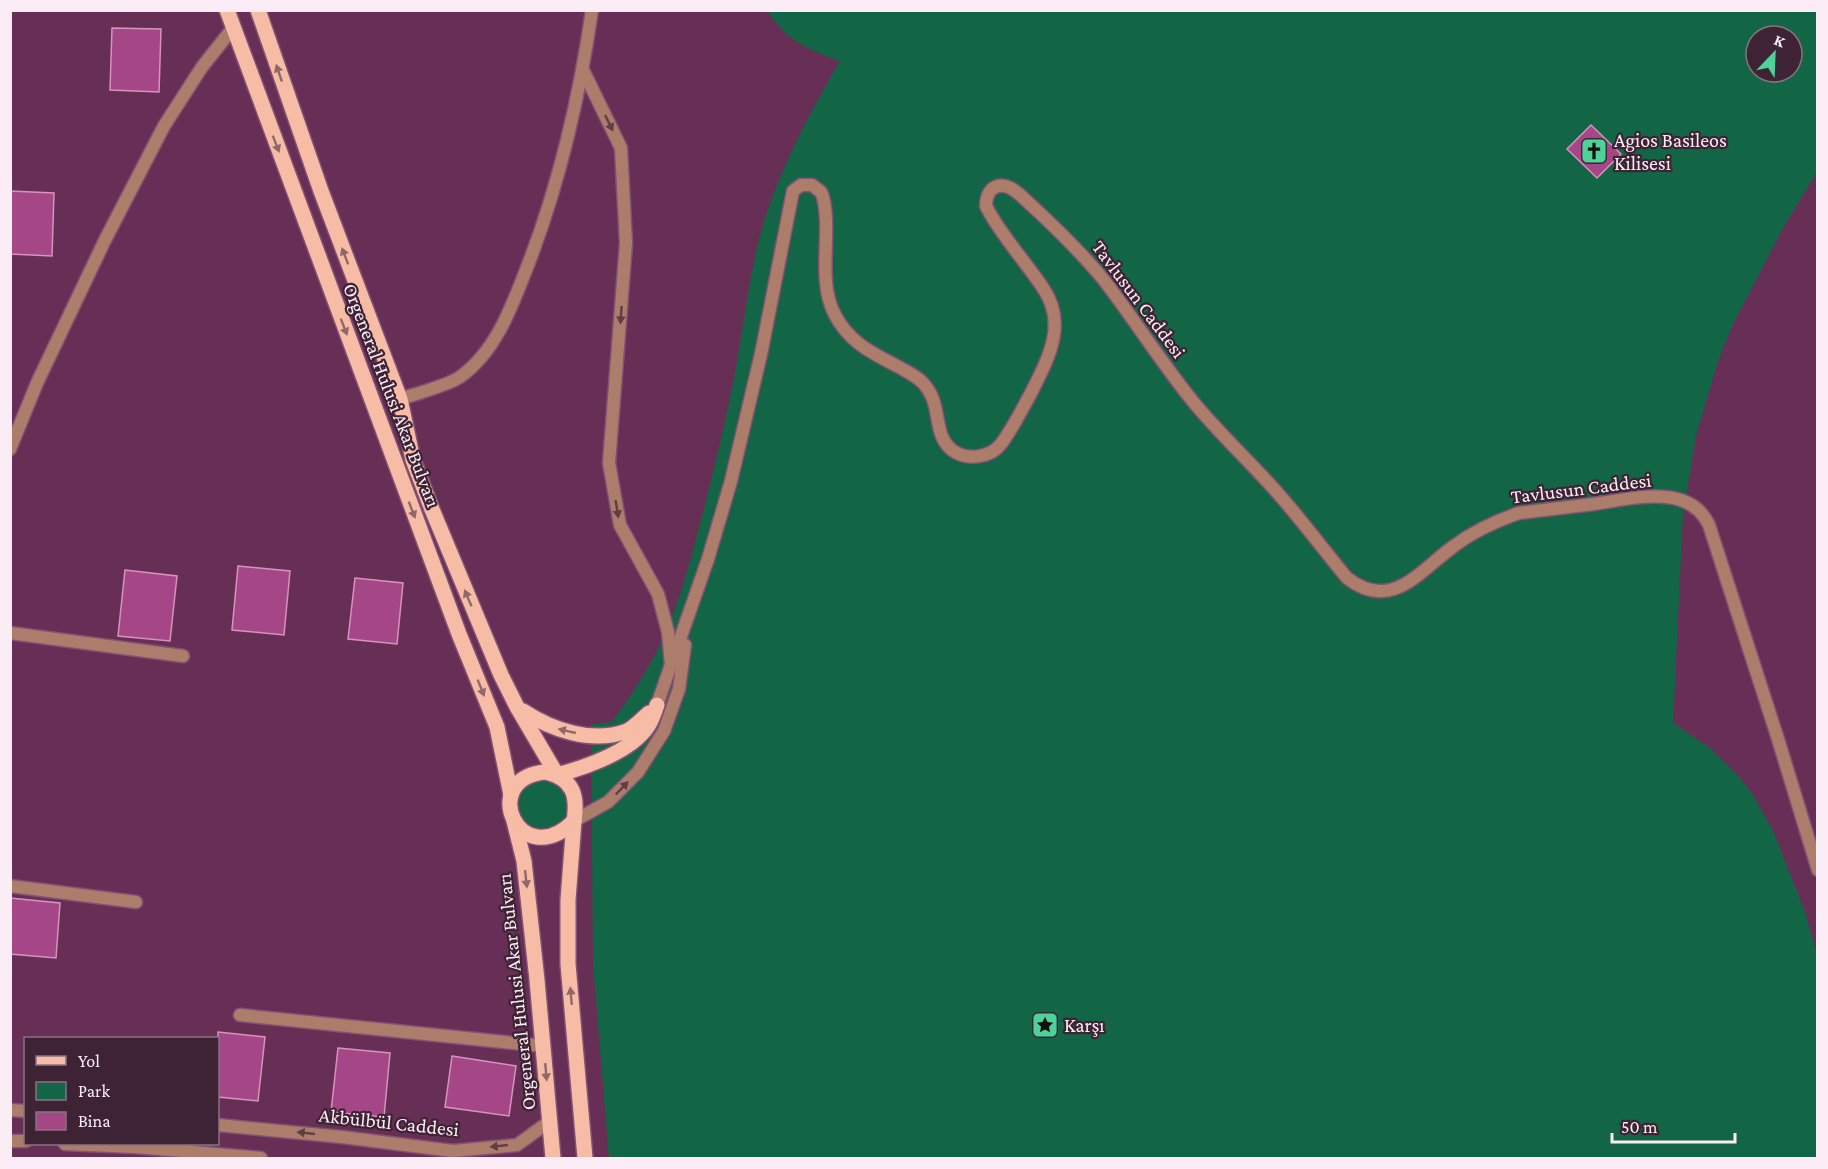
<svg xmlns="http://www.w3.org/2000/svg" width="1828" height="1169" font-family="'Crimson Pro',serif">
<rect width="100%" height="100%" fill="#682f56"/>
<g fill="#126646" fill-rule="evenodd">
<path d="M768,11h1049v161l-33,54 -51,98 -15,37 -22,75 -13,78 -10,209 38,26 29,29 13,17 20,36 32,81 12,42v204h-1208l-16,-194 -2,-240 21,-2c17,-24 33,-47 46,-73 19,-39 30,-80 41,-121 13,-51 26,-103 36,-155 8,-43 13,-87 23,-130 17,-65 48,-124 82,-182 -29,-10 -56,-21 -72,-50zM1756,36h36v36h-36z"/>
<path d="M545,778l17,6 10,23 -7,16 -25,9c-5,-3 -13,-6 -17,-10 -8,-11 -7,-28 3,-37 5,-4 13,-5 19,-7z"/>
</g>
<g fill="#a54787" stroke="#d593bd" stroke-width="1.5">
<polygon points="112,28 161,29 159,92 110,90"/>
<polygon points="1591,125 1621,154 1597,178 1567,149"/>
<polygon points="10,191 54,193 52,256 10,254"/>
<polygon points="238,566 290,571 284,635 232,630"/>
<polygon points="125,570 177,576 170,641 118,636"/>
<polygon points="355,578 403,583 397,644 348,639"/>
<polygon points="10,898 60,903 56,958 10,954"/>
<polygon points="218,1032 265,1037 258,1101 218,1097"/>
<polygon points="338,1048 390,1053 384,1117 331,1112"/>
<polygon points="452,1056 516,1066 509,1116 445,1107"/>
</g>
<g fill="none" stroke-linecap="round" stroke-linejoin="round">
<defs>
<g id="minor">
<polyline points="583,70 621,148 626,243 609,463 620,525 658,594 668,632 671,665"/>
<path d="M400,399c15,-5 49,-14 60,-22 35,-25 51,-68 66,-107 33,-84 53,-170 66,-260"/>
<polyline points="10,449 37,383 105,240 164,126 202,67 233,28"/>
<polyline points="10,633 183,656"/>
<polyline points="10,886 136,902"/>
<polyline points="240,1015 543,1046"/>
<polyline points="10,1110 26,1111"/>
<polyline points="218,1125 342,1137 453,1151 517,1145 550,1121"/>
<polyline points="10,1141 26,1141"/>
<polyline points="65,1144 135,1147 261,1158"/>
</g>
<g id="tertiary">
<path d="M657,705l51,-146 23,-78 30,-127 32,-163 8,-6h11l9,7 2,5c9,36 -6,82 11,116 14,29 38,40 65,54 8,5 16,8 23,15 22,22 9,51 30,68 14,11 38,8 49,-6 12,-16 20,-33 30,-51 17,-34 37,-69 12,-105 -17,-26 -44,-55 -57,-82 0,-7 1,-12 6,-17 14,-11 29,7 38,15 26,24 51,48 73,75 32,41 59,85 92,125 25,30 54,57 80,86 25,28 48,59 72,88 45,35 73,-8 107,-32 20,-15 42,-25 65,-33 25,-3 50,-6 75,-9 37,-5 95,-22 115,21l69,214 40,131"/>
<polyline points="574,821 608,802 638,772 664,731 679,689 685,645"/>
</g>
<g id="primary">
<polyline points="227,10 459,634 497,727 511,795"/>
<path d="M258,10l63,181 79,208 13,61 18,47 70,168 16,32 40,68c29,-8 74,-23 91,-49 4,-6 7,-15 9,-21"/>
<path d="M523,711c29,19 69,33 104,20 8,-4 15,-12 22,-18"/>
<path d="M546,772c27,7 32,23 28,49 -54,54 -98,-43 -28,-49z"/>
<polyline points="514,821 524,861 537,980 553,1158"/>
<polyline points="574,821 568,900 568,964 585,1158"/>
</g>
</defs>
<use href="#minor" stroke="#825173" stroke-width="15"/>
<use href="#tertiary" stroke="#825173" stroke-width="15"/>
<use href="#primary" stroke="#825173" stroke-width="18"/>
<use href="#minor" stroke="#ad7d6b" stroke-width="12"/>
<use href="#tertiary" stroke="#ad7d6b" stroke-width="12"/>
<use href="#primary" stroke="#f6bca6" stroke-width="15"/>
</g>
<defs><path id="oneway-solid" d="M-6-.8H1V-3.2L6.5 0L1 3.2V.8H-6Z" transform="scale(1.5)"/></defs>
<g fill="#906867">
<use href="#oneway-solid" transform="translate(279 73) rotate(-109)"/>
<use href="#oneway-solid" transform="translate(276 144) rotate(69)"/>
<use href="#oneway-solid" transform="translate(345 256) rotate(-111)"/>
<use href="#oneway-solid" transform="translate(344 327) rotate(69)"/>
<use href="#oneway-solid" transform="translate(412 510) rotate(69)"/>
<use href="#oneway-solid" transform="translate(468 598) rotate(-113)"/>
<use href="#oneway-solid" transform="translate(481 688) rotate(68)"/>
<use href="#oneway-solid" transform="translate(567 731) rotate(-167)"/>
<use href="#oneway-solid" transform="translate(526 879) rotate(84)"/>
<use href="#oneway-solid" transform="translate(571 996) rotate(-95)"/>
<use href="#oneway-solid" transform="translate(546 1072) rotate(85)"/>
</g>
<g fill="#5f3e44">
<use href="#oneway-solid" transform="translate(609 123) rotate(64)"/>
<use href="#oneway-solid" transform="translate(621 315) rotate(94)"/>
<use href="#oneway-solid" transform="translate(617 509) rotate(81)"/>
<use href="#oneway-solid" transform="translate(622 788) rotate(-46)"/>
<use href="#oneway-solid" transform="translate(306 1133) rotate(-174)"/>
<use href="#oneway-solid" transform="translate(499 1146) rotate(174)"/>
</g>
<defs>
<symbol id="church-square" viewBox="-11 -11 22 22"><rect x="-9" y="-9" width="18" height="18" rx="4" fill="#4dd39a" stroke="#3d2334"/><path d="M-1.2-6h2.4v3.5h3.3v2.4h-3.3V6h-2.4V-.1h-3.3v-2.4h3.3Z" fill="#111"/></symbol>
<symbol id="sight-square" viewBox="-11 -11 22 22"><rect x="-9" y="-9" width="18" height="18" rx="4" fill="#4dd39a" stroke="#3d2334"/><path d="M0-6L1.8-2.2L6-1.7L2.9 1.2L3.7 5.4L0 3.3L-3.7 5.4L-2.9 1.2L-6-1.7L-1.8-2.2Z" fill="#111"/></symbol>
</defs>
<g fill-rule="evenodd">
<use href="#church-square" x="1579" y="136" width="30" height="30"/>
<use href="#sight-square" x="1030" y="1010" width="30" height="30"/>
</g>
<g text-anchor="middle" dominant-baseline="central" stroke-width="4.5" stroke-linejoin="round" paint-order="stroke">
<g font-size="20" fill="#fbecf5" stroke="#3d2334" text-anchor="start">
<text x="1614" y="140">Agios Basileos<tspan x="1614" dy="23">Kilisesi</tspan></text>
<text x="1064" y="1025">Karşı</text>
</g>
<g font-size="20" fill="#fbecf5" stroke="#3d2334">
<text transform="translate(1139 299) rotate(53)">Tavlusun Caddesi</text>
<text transform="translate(392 395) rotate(69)">Orgeneral Hulusi Akar Bulvarı</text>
<text transform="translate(1581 488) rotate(-7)">Tavlusun Caddesi</text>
<text transform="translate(516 992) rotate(-96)">Orgeneral Hulusi Akar Bulvarı</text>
<text transform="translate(389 1122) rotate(6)">Akbülbül Caddesi</text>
</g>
</g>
<rect width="1828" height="1169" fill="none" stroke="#fbecf5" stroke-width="24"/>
<rect x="24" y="1037" width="195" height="108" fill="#3d2334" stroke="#897381" stroke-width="1.5"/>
<rect x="36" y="1056" width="30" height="9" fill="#f6bca6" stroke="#897381" stroke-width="1.5"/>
<text x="78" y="1067" font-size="18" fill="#fbecf5">Yol</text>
<rect x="36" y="1082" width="30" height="18" fill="#126646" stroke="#897381" stroke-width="1.5"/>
<text x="78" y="1097" font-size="18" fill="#fbecf5">Park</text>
<rect x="36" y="1112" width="30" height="18" fill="#a54787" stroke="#897381" stroke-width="1.5"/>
<text x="78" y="1127" font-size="18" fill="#fbecf5">Bina</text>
<g transform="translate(1774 54) rotate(23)"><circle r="28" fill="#3d2334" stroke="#897381" stroke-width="1.5"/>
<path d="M0-4.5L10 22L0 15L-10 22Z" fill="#4dd39a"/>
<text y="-9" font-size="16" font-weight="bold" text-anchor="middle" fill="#fbecf5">K</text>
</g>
<path d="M1612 1133v9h123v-9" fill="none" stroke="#fbecf5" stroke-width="3"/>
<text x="1621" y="1133" font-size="18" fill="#fbecf5" stroke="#3d2334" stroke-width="4.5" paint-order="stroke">50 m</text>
</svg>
